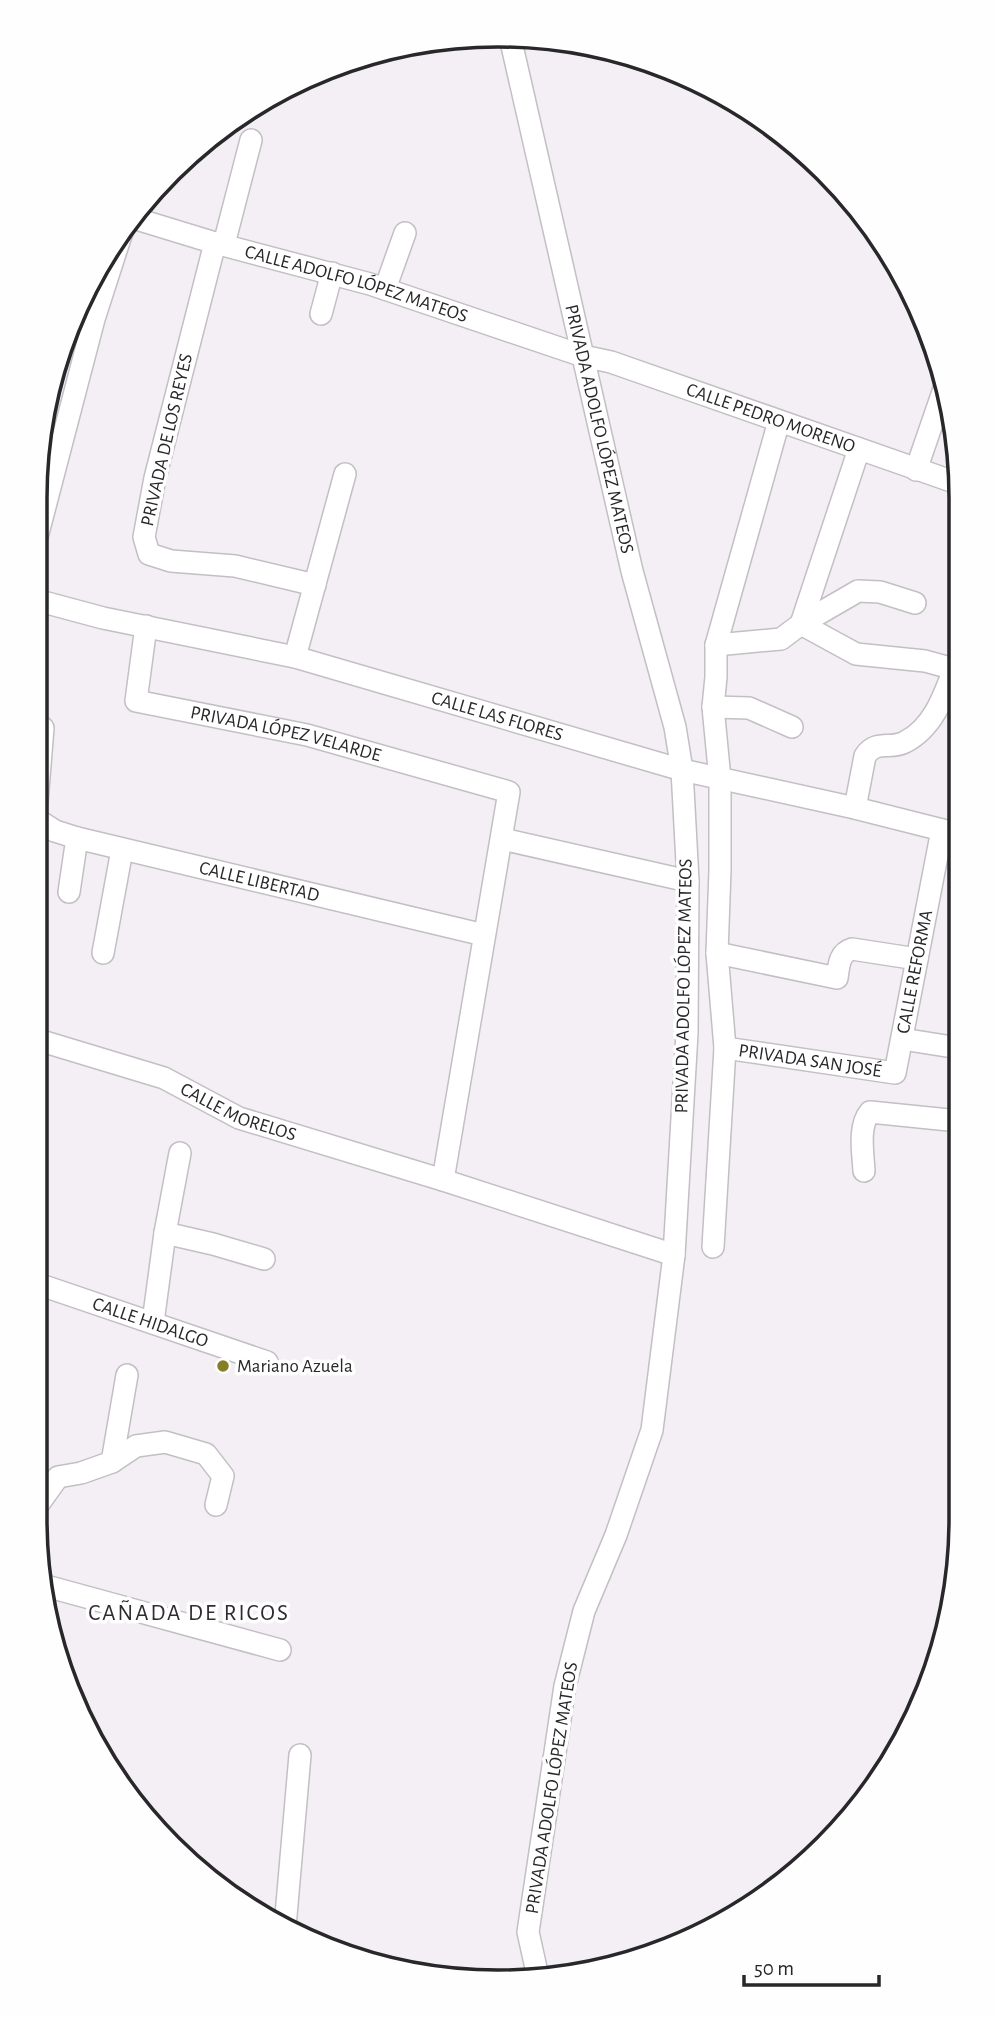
<svg xmlns="http://www.w3.org/2000/svg" width="996" height="2017" font-family="'Alegreya Sans',sans-serif">
<rect width="100%" height="100%" fill="#f4eff5"/>
<g fill="none" stroke-linecap="round" stroke-linejoin="round">
<defs>
<g id="minor">
<path id="s1" d="M510,37l122,534 43,156 7,43 6,111 -1,152 -13,222 -22,175 -36,105 -32,76 -19,75 -37,246 10,45"/>
<path id="s2" d="M130,217l85,26 155,41 213,72 28,6 346,121"/>
<polyline points="215,243 155,478 144,537 149,554 171,561 235,566 315,585"/>
<polyline points="224,244 251,140"/>
<polyline points="385,289 405,233"/>
<polyline points="321,314 332,273"/>
<polyline points="916,470 945,386"/>
<polyline points="36,541 94,319 123,229"/>
<path id="s3" d="M36,600l67,18 192,39 387,113 173,38 103,26"/>
<polyline points="801,624 859,449"/>
<polyline points="801,624 858,591 880,592 915,603"/>
<path id="s4" d="M146,626l-10,75 171,34 202,57 -66,388"/>
<polyline points="716,645 781,639 801,624 856,654 925,661 954,669"/>
<polyline points="295,657 345,474"/>
<polyline points="713,707 749,708 792,727"/>
<path d="M855,808l10,-52c11,-17 26,-6 40,-14 28,-14 39,-46 49,-73l4,1"/>
<polyline points="36,814 43,728"/>
<path id="s5" d="M36,819l19,12 22,7 407,97"/>
<polyline points="502,839 688,881"/>
<polyline points="69,892 77,838"/>
<polyline points="103,953 122,850"/>
<path d="M717,953l120,25c2,-13 2,-25 15,-29l65,10"/>
<path id="s6" d="M35,1039l129,39 75,40 204,62 231,75"/>
<polyline points="902,1039 959,1048"/>
<path id="s7" d="M725,1048l170,25 47,-243"/>
<path d="M864,1171c-1,-18 -6,-45 6,-59l89,9"/>
<polyline points="165,1233 213,1244 264,1259"/>
<polyline points="713,1247 725,1048 717,953 720,870 720,779 713,707 716,677 716,645 779,421"/>
<path id="s8" d="M35,1283l232,79"/>
<polyline points="153,1322 165,1233 180,1153"/>
<polyline points="112,1462 136,1446 165,1442 206,1454 223,1476 216,1505"/>
<polyline points="35,1509 58,1477 81,1473 112,1462 127,1375"/>
<polyline points="46,1586 280,1650"/>
<polyline points="285,1927 300,1755"/>
</g>
</defs>
<use href="#minor" stroke="#c3bfc4" stroke-width="24"/>
<use href="#minor" stroke="#fff" stroke-width="21"/>
</g>
<circle fill="#867e25" stroke="#fffeff" stroke-width="2.5" cx="223" cy="1366" r="7"/>
<g text-anchor="middle" dominant-baseline="central" stroke-width="7" stroke-linejoin="round" paint-order="stroke">
<g font-size="19" fill="#282729" stroke="#fffeff">
<text stroke="none"><textPath href="#s2" startOffset="236">CALLE ADOLFO LÓPEZ MATEOS</textPath></text>
<text stroke="none"><textPath href="#s2" startOffset="672">CALLE PEDRO MORENO</textPath></text>
<text stroke="none"><textPath href="#s1" startOffset="402">PRIVADA ADOLFO LÓPEZ MATEOS</textPath></text>
<text transform="translate(167 440) rotate(-77)">PRIVADA DE LOS REYES</text>
<text stroke="none"><textPath href="#s3" startOffset="476">CALLE LAS FLORES</textPath></text>
<text stroke="none"><textPath href="#s4" startOffset="229">PRIVADA LÓPEZ VELARDE</textPath></text>
<text stroke="none"><textPath href="#s5" startOffset="233">CALLE LIBERTAD</textPath></text>
<text stroke="none"><textPath href="#s7" startOffset="275">CALLE REFORMA</textPath></text>
<text transform="translate(684 986) rotate(-89)">PRIVADA ADOLFO LÓPEZ MATEOS</text>
<text stroke="none"><textPath href="#s7" startOffset="86">PRIVADA SAN JOSÉ</textPath></text>
<text stroke="none"><textPath href="#s6" startOffset="217">CALLE MORELOS</textPath></text>
<text stroke="none"><textPath href="#s8" startOffset="122">CALLE HIDALGO</textPath></text>
<text transform="translate(552 1788) rotate(-81)">PRIVADA ADOLFO LÓPEZ MATEOS</text>
</g>
<g font-size="19" fill="#282729" stroke="#fffeff" text-anchor="start">
<text x="237" y="1366">Mariano Azuela</text>
</g>
<g font-size="23" letter-spacing="2" fill="#2f2c30" stroke="#fffeff">
<text x="189" y="1613">CAÑADA DE RICOS</text>
</g>
</g>
<path d="M0 0H996V2017H0ZM498 47H498A451 451 0 0 1 949 498V1519A451 451 0 0 1 498 1970H498A451 451 0 0 1 47 1519V498A451 451 0 0 1 498 47Z" fill="#fffeff" fill-rule="evenodd"/>
<path fill="none" stroke="#282729" stroke-width="3.5" d="M498 47H498A451 451 0 0 1 949 498V1519A451 451 0 0 1 498 1970H498A451 451 0 0 1 47 1519V498A451 451 0 0 1 498 47Z"/>
<path d="M744 1975v10h135v-10" fill="none" stroke="#282729" stroke-width="3.5"/>
<text x="754" y="1975" font-size="21" fill="#282729" stroke="#fffeff" stroke-width="5" paint-order="stroke">50 m</text>
</svg>
